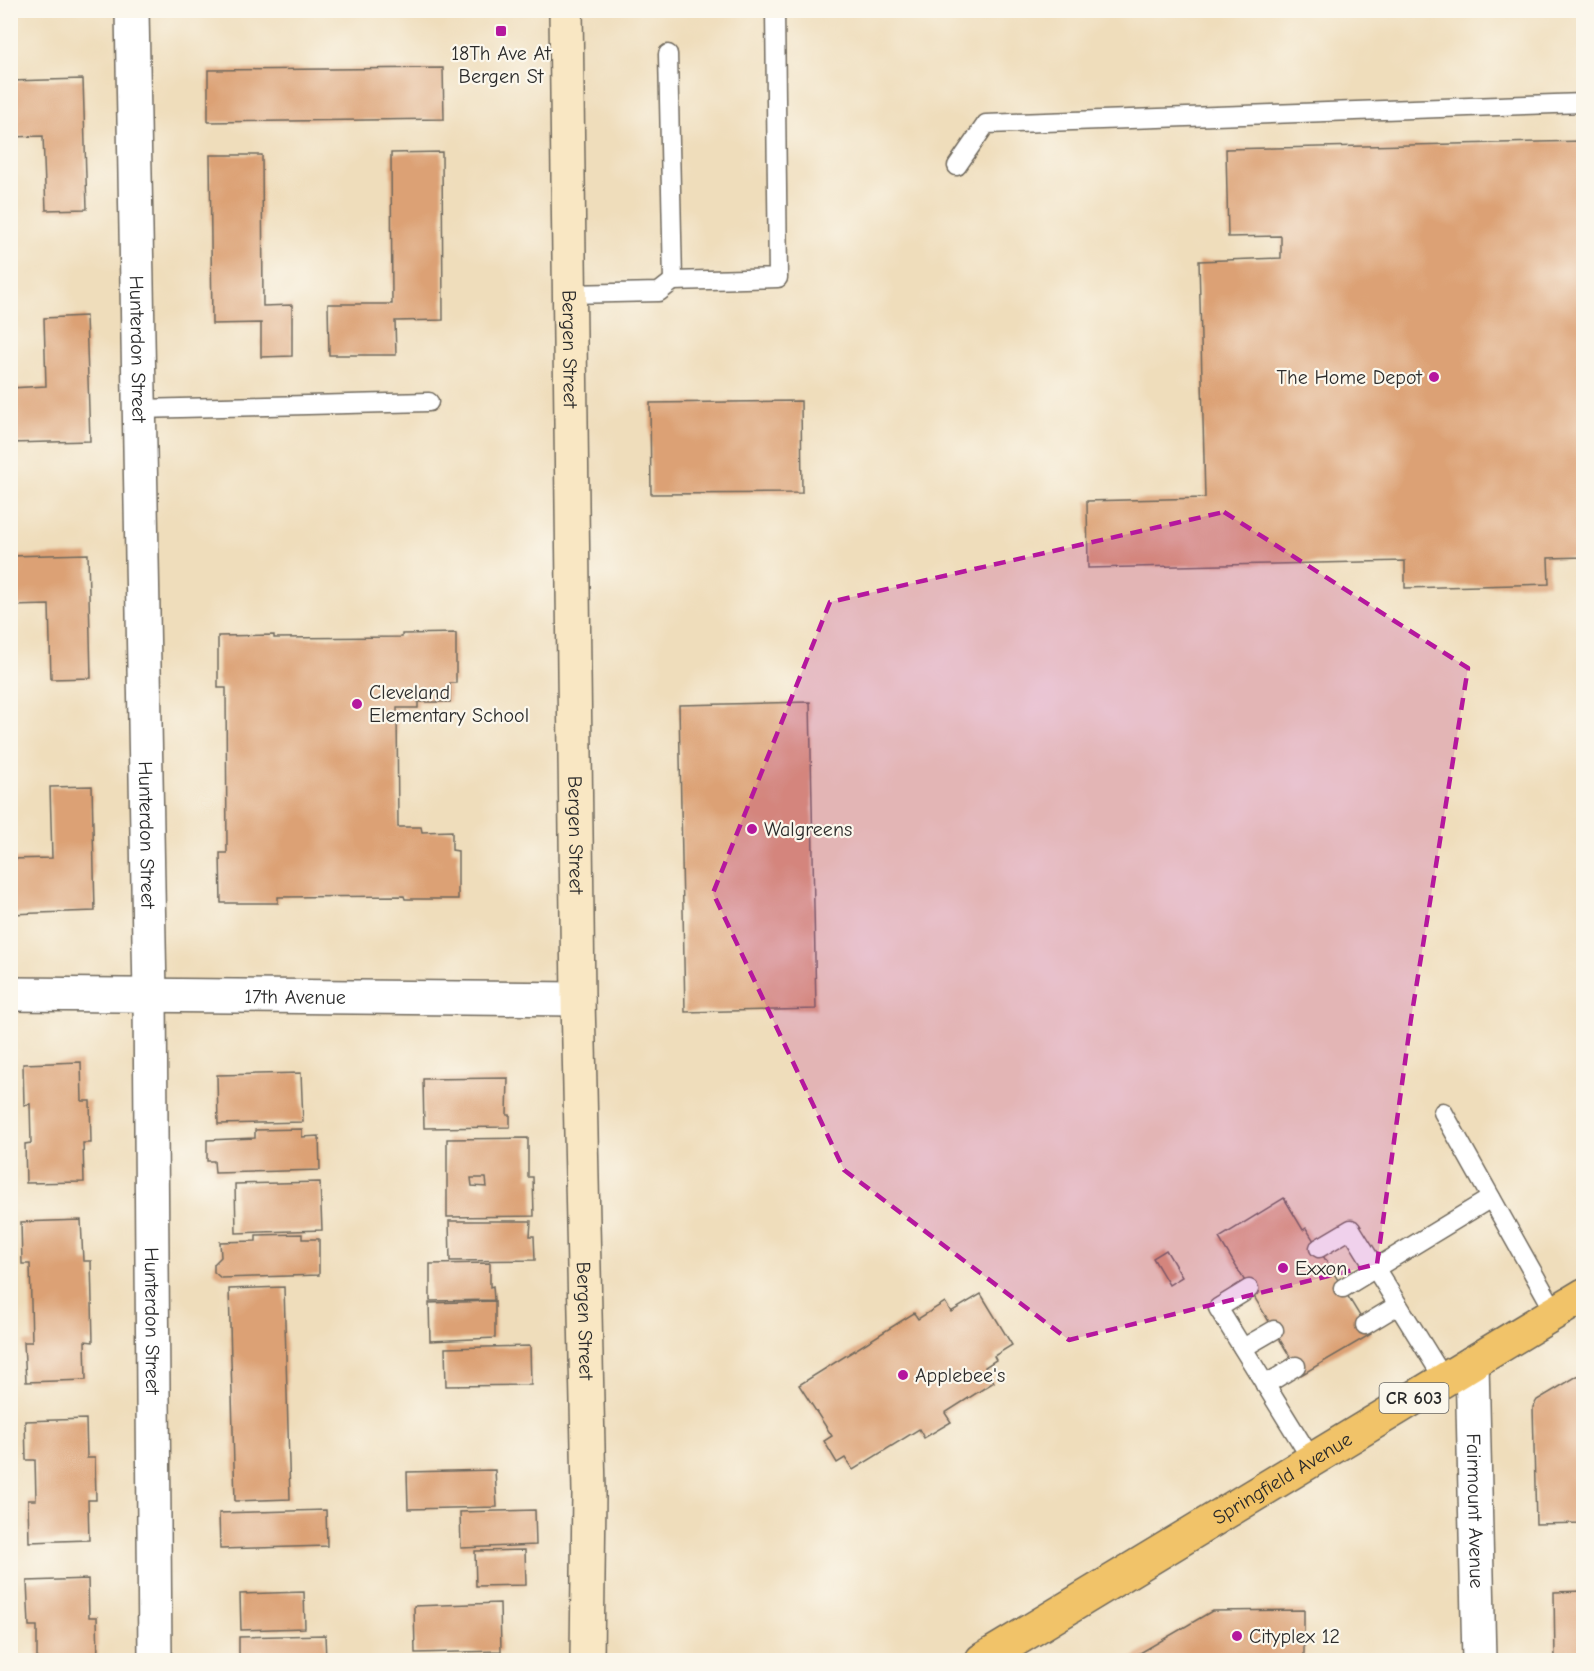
<svg xmlns="http://www.w3.org/2000/svg" width="1594" height="1671" font-family="'Comic Neue',sans-serif">
<rect width="100%" height="100%" fill="#fbf7ec"/>
<filter id="ink" filterUnits="userSpaceOnUse"><feTurbulence type="fractalNoise" baseFrequency=".0167" numOctaves="2"/><feDisplacementMap in="SourceGraphic" scale="12" xChannelSelector="R" yChannelSelector="G"/><feConvolveMatrix kernelMatrix="1 2 1 2 8 2 1 2 1" color-interpolation-filters="sRGB"/></filter>
<filter id="wash" filterUnits="userSpaceOnUse"><feTurbulence type="fractalNoise" baseFrequency=".008" numOctaves="4" result="noise"/><feDisplacementMap in="SourceGraphic" scale="24" xChannelSelector="R" yChannelSelector="G"/><feGaussianBlur stdDeviation="1.35" result="paint"/><feColorMatrix in="noise" values="0 0 0 0 0 0 0 0 0 0 0 0 0 0 0 0 0 1.4 0 .05"/><feComposite in="paint" operator="in"/></filter>
<g filter="url(#wash)">
<rect width="100%" height="100%" fill="#efddbb"/>
<g id="blocks">
<g fill="#dca174" fill-rule="evenodd">
<polygon points="443,68 444,119 208,122 208,70"/>
<polygon points="83,79 87,209 46,210 43,136 10,137 10,81"/>
<polygon points="1584,141 1584,557 1548,558 1549,584 1405,588 1405,561 1088,568 1087,501 1205,498 1199,261 1281,258 1281,236 1228,237 1226,149"/>
<polygon points="442,152 443,320 395,321 396,355 329,355 328,304 392,304 391,153"/>
<polygon points="210,155 262,155 263,306 292,305 292,356 261,357 261,323 212,324"/>
<polygon points="86,316 90,441 10,443 10,388 46,386 44,318"/>
<polygon points="801,401 802,493 651,494 650,403"/>
<polygon points="88,554 91,678 51,679 49,605 10,606 10,556"/>
<polygon points="456,633 456,683 450,683 450,702 418,702 418,708 397,708 398,827 421,827 422,832 452,831 452,850 458,851 458,899 405,899 404,896 278,897 278,903 221,903 220,853 227,853 226,688 218,688 218,636 274,635 274,638 402,637 402,634"/>
<polygon points="810,702 816,1009 685,1012 679,705"/>
<polygon points="92,786 95,911 10,914 10,859 52,858 50,787"/>
<polygon points="81,1062 82,1101 90,1101 91,1143 83,1143 84,1182 26,1183 25,1144 31,1143 30,1104 24,1105 23,1064"/>
<polygon points="301,1073 303,1122 218,1124 217,1075"/>
<polygon points="508,1078 507,1115 510,1115 510,1127 424,1128 423,1079"/>
<polygon points="302,1129 302,1137 319,1136 320,1170 215,1173 214,1161 207,1161 207,1140 255,1138 255,1130"/>
<path d="M528,1138v39h5l1,39 -87,1v-78zM471,1178h15l1,9 -15,-1z"/>
<polygon points="320,1182 322,1230 236,1233 235,1184"/>
<polygon points="1284,1198 1303,1230 1306,1228 1371,1334 1301,1375 1219,1238"/>
<polygon points="81,1220 83,1261 91,1261 93,1342 85,1341 86,1380 26,1382 24,1342 32,1342 30,1264 22,1264 21,1222"/>
<polygon points="449,1221 531,1221 530,1236 534,1236 535,1260 450,1261"/>
<polygon points="302,1234 302,1239 319,1239 319,1275 221,1278 214,1272 214,1264 221,1257 220,1242 256,1241 256,1235"/>
<polygon points="1166,1250 1182,1277 1169,1285 1153,1258"/>
<polygon points="490,1263 490,1287 493,1286 494,1300 430,1301 430,1264"/>
<polygon points="284,1287 290,1499 235,1501 229,1289"/>
<polygon points="981,1294 1012,1345 994,1356 996,1360 985,1367 994,1382 945,1413 951,1422 924,1438 919,1429 853,1470 845,1458 837,1463 824,1441 832,1436 799,1385 914,1313 918,1319 945,1302 951,1312"/>
<polygon points="495,1301 495,1338 430,1341 429,1303"/>
<polygon points="530,1346 531,1385 446,1386 445,1348"/>
<polygon points="1584,1372 1584,1523 1536,1524 1533,1407 1537,1400"/>
<polygon points="86,1419 87,1458 95,1458 96,1500 88,1500 89,1540 29,1542 28,1500 36,1500 35,1460 26,1460 25,1421"/>
<polygon points="495,1470 497,1507 408,1509 407,1472"/>
<polygon points="326,1510 327,1546 220,1549 219,1513"/>
<polygon points="535,1510 536,1545 461,1548 460,1512"/>
<polygon points="525,1550 526,1585 476,1586 475,1551"/>
<polygon points="88,1579 89,1617 97,1617 98,1660 37,1660 37,1626 29,1626 27,1581"/>
<polygon points="1584,1591 1584,1660 1555,1660 1554,1592"/>
<polygon points="304,1592 305,1628 241,1630 240,1594"/>
<polygon points="500,1603 501,1651 415,1653 414,1606"/>
<polygon points="1304,1610 1304,1660 1128,1660 1212,1611"/>
<polygon points="325,1635 326,1660 239,1660 239,1637"/>
</g>
</g>
</g>
<g filter="url(#ink)">
<use href="#blocks" fill-opacity="0" stroke="#70695d" stroke-width="1.5"/>
<g fill="none" stroke-linecap="round" stroke-linejoin="round">
<defs>
<g id="lane">
<polyline points="668,54 673,281 778,278 775,10"/>
<polyline points="957,166 986,124 1584,103"/>
<polyline points="570,294 659,292 673,281"/>
<polyline points="139,409 429,402"/>
<polyline points="1443,1112 1555,1312"/>
<polyline points="1319,1248 1351,1229 1444,1379"/>
<polyline points="1343,1288 1491,1198"/>
<polyline points="1249,1289 1218,1308 1312,1460"/>
<polyline points="1365,1325 1398,1305"/>
<polyline points="1243,1348 1274,1330"/>
<polyline points="1265,1385 1296,1366"/>
</g>
<g id="street">
<path id="s1" d="M132,10l18,986 5,664"/>
<path id="s2" d="M10,994l568,5"/>
<path id="s3" d="M1472,1363l7,297"/>
</g>
<g id="secondary">
<path id="s4" d="M566,10l12,989 11,493 -2,168"/>
</g>
<g id="primary">
<path id="s5" d="M982,1660l602,-365"/>
</g>
</defs>
<use href="#lane" stroke="#70695d" stroke-width="21"/>
<use href="#street" stroke="#70695d" stroke-width="36"/>
<use href="#secondary" stroke="#70695d" stroke-width="36"/>
<use href="#primary" stroke="#70695d" stroke-width="36"/>
<use href="#lane" stroke="#fff" stroke-width="18"/>
<use href="#street" stroke="#fff" stroke-width="33"/>
<use href="#secondary" stroke="#f9e7c3" stroke-width="33"/>
<use href="#primary" stroke="#f1c369" stroke-width="33"/>
</g>
</g>
<path fill="#b5179e" fill-opacity="0.2" stroke="#b5179e" stroke-width="4.5" stroke-dasharray="12 8" stroke-linejoin="round" d="M1224,512l244,156 -57,351 -34,245 -308,76 -225,-170 -131,-277 117,-291z"/>
<g fill="#b5179e" stroke="#fbf7ec" stroke-width="2">
<rect x="495" y="25" width="12" height="12" rx="3"/>
<circle cx="1434" cy="377" r="6"/>
<circle cx="357" cy="704" r="6"/>
<circle cx="752" cy="829" r="6"/>
<circle cx="1283" cy="1268" r="6"/>
<circle cx="903" cy="1375" r="6"/>
<circle cx="1237" cy="1636" r="6"/>
</g>
<g text-anchor="middle" dominant-baseline="central" stroke-width="4.5" stroke-linejoin="round" paint-order="stroke">
<rect fill="#fbf7ec" stroke="#696865" stroke-width="1.5" x="1379.5" y="1383" width="69" height="30" rx="4.5"/>
<g font-size="18" font-weight="bold" fill="#2b2b2b">
<text x="1414" y="1398">CR 603</text>
</g>
<g font-size="20" fill="#2b2b2b" stroke="#fbf7ec" text-anchor="start">
<text x="501" y="53" text-anchor="middle">18Th Ave At<tspan x="501" dy="23">Bergen St</tspan></text>
<text x="1422" y="377" text-anchor="end">The Home Depot</text>
<text x="369" y="692">Cleveland<tspan x="369" dy="23">Elementary School</tspan></text>
<text x="764" y="829">Walgreens</text>
<text x="1295" y="1268">Exxon</text>
<text x="915" y="1375">Applebee's</text>
<text x="1249" y="1636">Cityplex 12</text>
</g>
<g font-size="20" fill="#2b2b2b" stroke="#fbf7ec">
<text stroke="none"><textPath href="#s1" startOffset="339">Hunterdon Street</textPath></text>
<text stroke="none"><textPath href="#s4" startOffset="339">Bergen Street</textPath></text>
<text stroke="none"><textPath href="#s1" startOffset="825">Hunterdon Street</textPath></text>
<text stroke="none"><textPath href="#s4" startOffset="825">Bergen Street</textPath></text>
<text stroke="none"><textPath href="#s2" startOffset="285">17th Avenue</textPath></text>
<text stroke="none"><textPath href="#s1" startOffset="1311">Hunterdon Street</textPath></text>
<text stroke="none"><textPath href="#s4" startOffset="1311">Bergen Street</textPath></text>
<text stroke="none"><textPath href="#s5" startOffset="351">Springfield Avenue</textPath></text>
<text stroke="none"><textPath href="#s3" startOffset="148">Fairmount Avenue</textPath></text>
</g>
</g>
<rect width="1594" height="1671" fill="none" stroke="#fbf7ec" stroke-width="36"/>
</svg>
